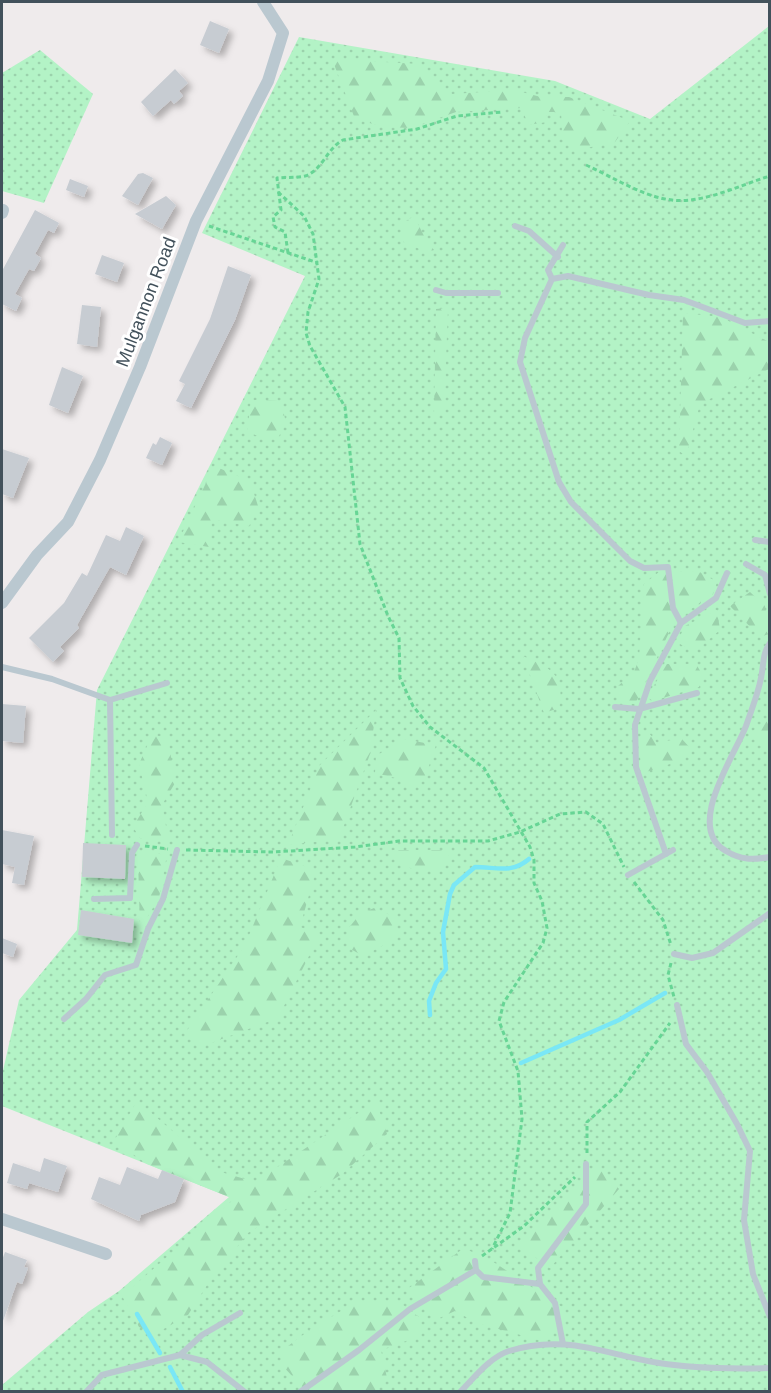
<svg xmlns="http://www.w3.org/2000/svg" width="771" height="1393" font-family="Arial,sans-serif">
<defs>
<pattern id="grass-dots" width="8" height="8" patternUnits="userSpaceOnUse" patternTransform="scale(1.5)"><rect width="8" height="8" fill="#b3f3c6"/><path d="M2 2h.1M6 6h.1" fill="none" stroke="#9bd2ac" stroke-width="1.8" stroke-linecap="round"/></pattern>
<pattern id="forest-firs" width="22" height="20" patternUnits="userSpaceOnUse" patternTransform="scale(1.5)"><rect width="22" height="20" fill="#b3f3c6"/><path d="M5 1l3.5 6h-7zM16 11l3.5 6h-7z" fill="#9bd2ac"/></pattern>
<filter id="shadow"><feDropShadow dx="4.5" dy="4.5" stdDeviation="3" flood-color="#0004"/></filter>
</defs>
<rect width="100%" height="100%" fill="#efebec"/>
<g fill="url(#grass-dots)">
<polygon points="769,26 769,1391 2,1392 2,1385 88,1312 119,1291 229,1197 2,1106 2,1075 19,1000 77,930 97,690 305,276 202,233 299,37 555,81 650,119"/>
<polygon points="40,50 93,94 44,203 2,191 2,73"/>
</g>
<g fill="url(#forest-firs)">
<polygon points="332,59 419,64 452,94 514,90 541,97 569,97 630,121 615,142 572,151 562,131 561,112 547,112 547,122 528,125 522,108 456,112 411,128 384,127 355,119"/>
<polygon points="414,216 426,240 434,250 429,253 401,241 401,224"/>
<polygon points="448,308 444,411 434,414 436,309"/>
<polygon points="683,313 721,317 769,342 769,369 700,404 686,456 679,451"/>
<polygon points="251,400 281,401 286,423 277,440 247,433"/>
<polygon points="214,466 250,481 259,509 249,526 212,519 209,547 178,542"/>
<polygon points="698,571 717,582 713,594 675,620 635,704 619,702 618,686 634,672 639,659 644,584 659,572"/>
<polygon points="750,592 765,606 769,634 760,637 730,606"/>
<polygon points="717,610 720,630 698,649 688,649 677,642 685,626"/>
<path d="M523,656c27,12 43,18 36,52l-15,5z"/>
<polygon points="667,664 696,664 702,674 699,687 653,701 647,697"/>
<polygon points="376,710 370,754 339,839 288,845 320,765"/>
<polygon points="769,717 769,746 757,744 753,731"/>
<polygon points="649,733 657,743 681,738 692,750 682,760 643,773 637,739"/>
<polygon points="152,735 168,738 175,783 162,805 169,842 140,838 133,827 148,802 139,764"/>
<polygon points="403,739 436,745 425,778 411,786 404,780 375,773 376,756"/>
<path d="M392,850h60l-12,21c-25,0 -33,1 -48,-21z"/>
<polygon points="145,852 167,855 159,898 140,929 138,858"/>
<polygon points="281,858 316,870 300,927 320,934 278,1018 203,1046 186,1032 245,945"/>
<polygon points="374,908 395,917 395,939 363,956 349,948 347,930 360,914"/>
<polygon points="137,1101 221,1172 255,1182 376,1101 387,1134 342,1174 248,1233 207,1285 188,1315 155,1334 139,1327 122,1296 234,1199 147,1164 114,1141"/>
<polygon points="600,1167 619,1189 550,1268 520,1246"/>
<polygon points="464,1248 495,1263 562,1307 565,1319 542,1341 477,1323 455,1311 435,1320 409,1288"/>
<polygon points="358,1301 400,1303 419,1317 420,1336 381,1350 387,1378 377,1391 306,1391 280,1363 284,1349 311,1329"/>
</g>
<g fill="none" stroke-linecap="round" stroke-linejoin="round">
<g stroke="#7ae7f6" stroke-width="4.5">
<path d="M430,1015l-1,-14 7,-18 10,-14 -3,-37 7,-38 4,-9 21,-18c21,0 37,7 54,-8"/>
<polyline points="521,1063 619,1020 665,993"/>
<polyline points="137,1314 160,1353"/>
<polyline points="170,1367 183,1392"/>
</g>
</g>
<g fill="#c7ccd2" filter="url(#shadow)">
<polygon points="210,21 229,29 219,53 200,45"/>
<polygon points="175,69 188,83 179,91 183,96 174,104 171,100 153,116 141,102"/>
<polygon points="143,173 153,178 138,205 122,196 138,174"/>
<polygon points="70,179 88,186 84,197 66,190"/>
<polygon points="166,196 176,205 162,229 135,214"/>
<polygon points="35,210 59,223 54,233 48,230 35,254 41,258 34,271 29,269 15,294 22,298 16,311 2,304 2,271"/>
<polygon points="102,255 124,263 117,282 95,274"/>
<polygon points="228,266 251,275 235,320 191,408 176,401 185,384 179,381 210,319"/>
<polygon points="82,305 101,307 97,347 77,344"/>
<polygon points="62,367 83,376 68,413 49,405"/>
<polygon points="160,437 172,443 162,465 146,458 153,443 156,445"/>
<polygon points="2,449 29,458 13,498 2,494"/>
<polygon points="126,527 144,536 126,575 110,567 77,625 79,628 60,647 64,651 53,662 29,638 64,603 82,573 87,576 106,535 120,541"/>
<polygon points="2,704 26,706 23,743 2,741"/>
<polygon points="2,830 34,836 24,885 12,883 15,867 2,864"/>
<polygon points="83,843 126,845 125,879 82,877"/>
<polygon points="81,910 134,919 132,943 78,935"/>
<polygon points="2,938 17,944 13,957 2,953"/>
<polygon points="44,1158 67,1166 58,1192 29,1183 27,1189 7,1183 13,1163 40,1172"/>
<polygon points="127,1167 158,1179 162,1170 184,1179 175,1202 141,1215 139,1221 91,1199 99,1177 120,1185"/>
<polygon points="5,1252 27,1260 24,1267 28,1268 22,1284 17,1282 3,1321 2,1260"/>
</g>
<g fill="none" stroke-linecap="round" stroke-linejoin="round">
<g stroke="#67d595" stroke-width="3" stroke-dasharray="4.5 3" stroke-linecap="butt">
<path d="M586,165c27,12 57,32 86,35 31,4 68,-15 98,-24"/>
<polyline points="278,192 304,216 313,234 319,279 308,312 306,333 310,346 345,407 360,544 388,616 399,638 400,678 413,706 430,727 484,768 530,847 534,860 534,883 542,901 547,928 543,943 504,1002 499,1021 518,1071 522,1119 510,1213 492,1249"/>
<polyline points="209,226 318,263"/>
<path d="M288,253l-3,-21 -10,-5 -2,-10 8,-7 -4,-32c9,-1 19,0 28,-2 17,-5 22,-28 38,-36l74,-11 40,-13 45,-4"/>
<polyline points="145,846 168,849"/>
<polyline points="186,850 273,852 355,847 399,841 488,841 520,832 560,814 586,812 603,824 624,867"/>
<polyline points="634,882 663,920 671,945"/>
<polyline points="671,963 668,975 674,997"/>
<polyline points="587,1153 587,1122 620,1092 670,1023"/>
<polyline points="482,1256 524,1226 575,1177"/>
</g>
<g stroke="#bac8d0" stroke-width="6">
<polyline points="515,226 529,231 558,257"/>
<polyline points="552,279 548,270 563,245"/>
<polyline points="436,290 446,293 498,293"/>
<polyline points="755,540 770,542"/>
<polyline points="746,564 765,575 770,594"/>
<polyline points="681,623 673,608 668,567 644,568 630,561 571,502 559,482 520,362 525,338 552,279 568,276 649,295 684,300 745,323 770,321"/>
<path d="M770,643c-8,11 -6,22 -9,35 -3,16 -10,33 -15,48 -11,29 -62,102 -20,125 15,9 26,9 44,6"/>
<polyline points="2,667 52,679 110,700"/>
<polyline points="615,707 639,709 697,693"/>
<polyline points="112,835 110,700 167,683"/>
<polyline points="666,854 636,767 635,725 650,681 681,623 716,598 727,573"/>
<polyline points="628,875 673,850"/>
<polyline points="94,899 130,898 132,853 137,845"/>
<polyline points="674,954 692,958 713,953 770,913"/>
<polyline points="677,1005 686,1044 707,1072 737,1124 750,1151 744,1220 753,1274 770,1317"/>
<polyline points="64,1019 86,999 105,975 136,965 148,929 163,899 177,850"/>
<polyline points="475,1261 476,1270 483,1277 540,1284"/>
<polyline points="563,1344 555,1303 540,1284 538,1268 586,1204 586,1164"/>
<polyline points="180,1355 207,1362 245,1392"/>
<polyline points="86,1392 102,1375 180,1355 202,1335 240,1313"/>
<polyline points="300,1392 359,1350 410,1309 476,1270"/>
<path d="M460,1392c14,-14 30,-35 49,-41 57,-18 97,4 150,12 37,6 73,6 111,5"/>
</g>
<g stroke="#bac8d0" stroke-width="12">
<polyline points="2,213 3,210"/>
<polyline points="2,603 37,555 68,522 100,460 140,367 196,221 268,81 283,33 263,2"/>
<polyline points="2,1219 106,1254"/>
</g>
</g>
<g text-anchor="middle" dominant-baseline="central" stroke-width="6" stroke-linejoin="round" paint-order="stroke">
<g font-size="18" fill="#42515b" stroke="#fff">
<text transform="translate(146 302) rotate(-69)">Mulgannon Road</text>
</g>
</g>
<rect width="771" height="1393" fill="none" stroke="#42515b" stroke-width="6"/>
</svg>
